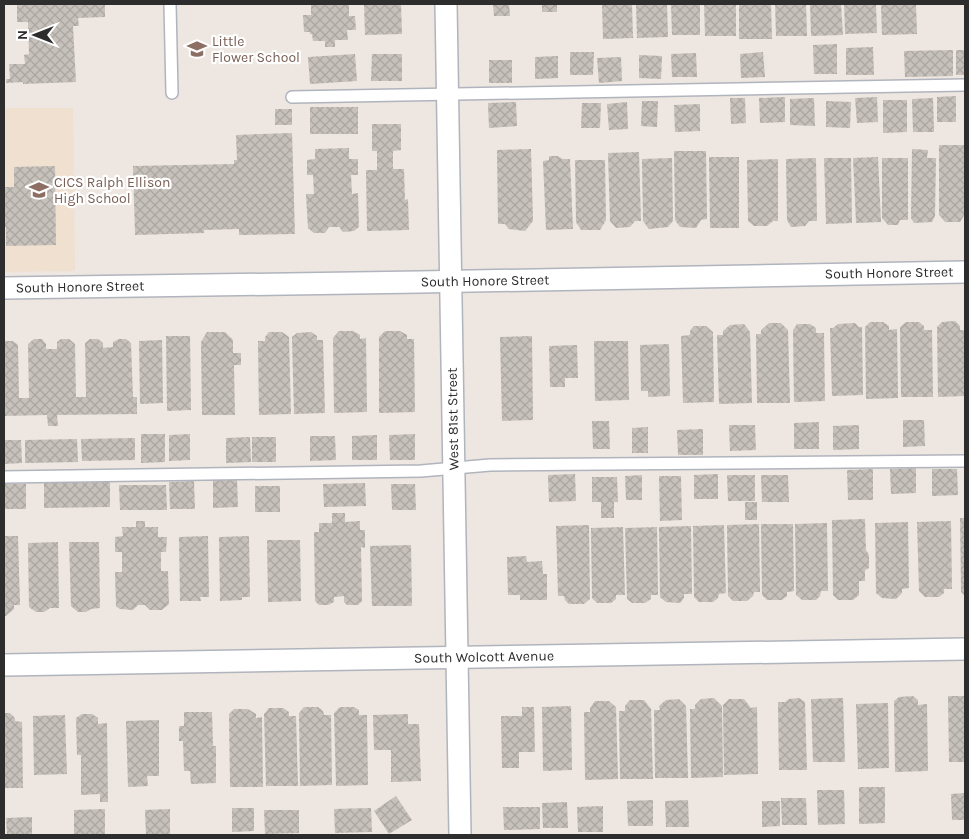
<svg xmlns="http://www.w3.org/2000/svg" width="969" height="839" font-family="Karla,sans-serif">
<defs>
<pattern id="building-cross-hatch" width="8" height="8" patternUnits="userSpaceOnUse" patternTransform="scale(1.25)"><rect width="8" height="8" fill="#c7c1bb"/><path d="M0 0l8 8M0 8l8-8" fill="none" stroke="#aba6a1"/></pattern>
</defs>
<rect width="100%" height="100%" fill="#eee6e0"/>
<polygon fill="#efe0d0" points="4,108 73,108 75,271 4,272"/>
<g fill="url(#building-cross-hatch)">
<polygon points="17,4 105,4 105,17 78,18 79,26 73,26 76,82 23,84 23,82 6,83 6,79 10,79 9,64 25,64 24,55 29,54 28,22 17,22"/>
<polygon points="311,4 349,4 349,16 355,16 356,30 347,30 348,40 335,40 335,47 325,47 325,41 313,41 312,34 310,34 310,32 304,32 303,15 311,15"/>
<polygon points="364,4 401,4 402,34 365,35"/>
<polygon points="493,4 509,4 510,16 494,16"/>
<rect x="542" y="4" width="15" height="8"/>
<polygon points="602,4 632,4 633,38 603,39"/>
<polygon points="636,4 667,4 668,37 637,38"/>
<polygon points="671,4 700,4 700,35 672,35"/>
<polygon points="704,4 736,4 736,36 705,36"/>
<polygon points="739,4 771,4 772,39 739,39"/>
<polygon points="775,4 806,4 807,36 776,36"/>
<polygon points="810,4 841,4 843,35 811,36"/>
<polygon points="844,4 876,4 877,33 845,34"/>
<polygon points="881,4 916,4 917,34 882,35"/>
<polygon points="837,44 837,74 814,74 813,45"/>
<polygon points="873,47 874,75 846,75 846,48"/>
<polygon points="953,50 953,76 905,77 904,51"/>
<rect x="956" y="50" width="9" height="25"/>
<polygon points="570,52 594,52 593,75 570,75"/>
<polygon points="763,52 765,77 741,78 740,54"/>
<polygon points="696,53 697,77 672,77 671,54"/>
<polygon points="355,54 357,81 310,84 308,57"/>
<polygon points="372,54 402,54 402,81 371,81"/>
<polygon points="639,55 662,56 661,79 639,78"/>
<polygon points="558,56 558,78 535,79 535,57"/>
<polygon points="621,57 622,81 599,83 597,58"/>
<rect x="489" y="60" width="23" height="23"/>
<polygon points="956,96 956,122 937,122 937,97"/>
<polygon points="785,97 785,122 760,123 759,98"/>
<polygon points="877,97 878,122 857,123 855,98"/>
<polygon points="730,98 745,98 746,123 731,124"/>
<polygon points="814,98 815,126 790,125 790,99"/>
<polygon points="933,98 934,132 913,132 912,99"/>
<polygon points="883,100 907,100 907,132 883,133"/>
<polygon points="642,101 658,101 657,127 641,126"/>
<polygon points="826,101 851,102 850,128 826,127"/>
<polygon points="516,102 517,126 489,128 488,103"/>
<polygon points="627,102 628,129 609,130 607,104"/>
<polygon points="582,103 601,103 600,128 581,128"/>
<polygon points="700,104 700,131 675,132 674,105"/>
<rect x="310" y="107" width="48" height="27"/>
<rect x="275" y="109" width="17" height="16"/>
<polygon points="372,124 401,124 401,150 393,151 393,169 404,169 405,200 408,199 409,230 367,231 366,170 377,170 377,151 372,151"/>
<polygon points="292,133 295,234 239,235 239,229 204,230 204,233 135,235 133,166 234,164 234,160 237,160 236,135"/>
<polygon points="939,145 965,145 965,214 960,222 945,222 939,215"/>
<polygon points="349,148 349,159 358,159 358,175 351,175 352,194 358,193 359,227 354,231 343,232 339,227 329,227 325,233 314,233 308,228 306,194 314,194 313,175 307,175 307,160 315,159 315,149"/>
<polygon points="531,149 533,221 525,231 509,229 505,224 498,224 497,150"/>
<polygon points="912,149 928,150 927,158 936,158 935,216 932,222 914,223 911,218"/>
<polygon points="674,151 706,151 707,219 701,220 696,228 680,227 675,220"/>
<polygon points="639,152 641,221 635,221 630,227 616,228 610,221 608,153"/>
<polygon points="549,156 558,156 562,159 570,159 573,229 546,230 543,161 549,160"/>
<polygon points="709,157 739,157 739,228 710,228"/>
<polygon points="878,157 881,222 856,223 853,158"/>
<polygon points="672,158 673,221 668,227 649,229 643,221 642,159"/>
<polygon points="816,158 817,221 809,221 805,226 791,227 787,220 786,159"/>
<polygon points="824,158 851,158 852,223 826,224"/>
<polygon points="882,158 908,158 908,220 900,220 898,225 888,225 882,218"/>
<polygon points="778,159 778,221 773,221 767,226 754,226 748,221 747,160"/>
<polygon points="575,160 605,160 606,220 600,230 581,230 576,222"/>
<polygon points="55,166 56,245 6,246 6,227 4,227 4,187 14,187 14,167"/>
<polygon points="955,321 960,326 960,330 965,330 965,396 938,397 937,327 942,322"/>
<polygon points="870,322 883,322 889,326 889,330 897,329 898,398 866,399 865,327"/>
<polygon points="906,322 919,322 924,326 924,330 932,330 933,397 901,397 900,327"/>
<polygon points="769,323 781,323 788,330 790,403 757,403 756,334 761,334 761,330"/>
<polygon points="855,323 859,327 862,327 863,395 832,396 830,328 833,328 838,324"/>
<polygon points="744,324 750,332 752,403 719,404 717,335 723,335 723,331 730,325"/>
<polygon points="797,324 810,324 816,328 816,333 824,333 825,401 794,402 793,330"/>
<polygon points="694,326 706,326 713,332 714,402 683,403 681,336 690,335 690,331"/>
<polygon points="339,331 353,331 360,335 360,339 366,338 367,412 334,413 333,338"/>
<polygon points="385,331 400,331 407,335 407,339 414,339 415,412 379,413 379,337"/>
<polygon points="207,332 225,332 233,340 233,353 241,353 241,365 234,365 235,415 202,415 201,342"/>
<polygon points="269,332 282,332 289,337 291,414 259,415 258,341 265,341 265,337"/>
<polygon points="311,332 317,336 317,340 323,340 325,413 294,414 292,337 297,333"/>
<polygon points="166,336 190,336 191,410 167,411"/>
<polygon points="532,336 533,420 502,421 500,337"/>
<polygon points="34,339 42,339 46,344 46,349 57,349 57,342 61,339 69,339 75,344 76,397 86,397 85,343 90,339 98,339 103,343 103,348 113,347 113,342 119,339 126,339 131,343 133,397 137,397 137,414 57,415 58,426 48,426 47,415 4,416 4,341 13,341 18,345 19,398 29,398 28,344"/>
<polygon points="162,340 163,403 140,404 139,341"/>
<polygon points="594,341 628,341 629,400 595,401"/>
<polygon points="669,344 670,396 648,397 648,391 641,391 640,345"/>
<polygon points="577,345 578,378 565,378 565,387 550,387 549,346"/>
<polygon points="903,420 924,420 925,446 903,447"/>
<polygon points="592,421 609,421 610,449 593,449"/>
<polygon points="819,422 819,449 794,449 794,423"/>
<polygon points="729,425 755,425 756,450 730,451"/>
<polygon points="859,425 859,449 833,450 833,426"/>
<polygon points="648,427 648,453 632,453 632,428"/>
<polygon points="703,429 703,455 678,455 677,430"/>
<polygon points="141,434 165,434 165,462 141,463"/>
<polygon points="190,434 190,460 169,461 169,435"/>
<polygon points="415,434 415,460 390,460 389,435"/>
<polygon points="377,435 377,460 352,460 352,436"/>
<polygon points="310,436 335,436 336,460 310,461"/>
<polygon points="250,437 251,462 226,463 226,438"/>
<rect x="252" y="437" width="24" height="25"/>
<polygon points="135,438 135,460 82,461 81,439"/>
<polygon points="77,439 78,462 25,463 25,440"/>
<polygon points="4,440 21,440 22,463 4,464"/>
<polygon points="916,468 916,493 891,494 890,469"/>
<polygon points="873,469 873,500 848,500 847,470"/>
<polygon points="932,469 957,469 958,495 932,496"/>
<polygon points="575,474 576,501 549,502 548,475"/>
<polygon points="718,474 718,499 694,499 694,475"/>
<polygon points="642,475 642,500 626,500 625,476"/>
<polygon points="727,475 755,475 755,501 728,501"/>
<polygon points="761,475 788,475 789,502 762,502"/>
<polygon points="659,476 681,476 682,520 660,521"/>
<polygon points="592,477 617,477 618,502 614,502 614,518 601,518 601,502 592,502"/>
<polygon points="213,480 237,480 238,507 213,508"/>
<polygon points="194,481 195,509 170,509 169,482"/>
<polygon points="110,482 110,507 44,508 44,483"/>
<polygon points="365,483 366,506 324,507 323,484"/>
<rect x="4" y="484" width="22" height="25"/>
<polygon points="391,484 415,484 416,510 392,510"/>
<polygon points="119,485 166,485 167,510 120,510"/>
<rect x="255" y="486" width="25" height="26"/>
<rect x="745" y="502" width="12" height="18"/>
<polygon points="332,513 345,513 345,522 360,521 360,530 365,530 365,548 361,547 362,601 358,605 347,605 344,602 344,596 334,597 334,602 328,605 319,605 315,601 314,532 319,532 319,523 332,523"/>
<polygon points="960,518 965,518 965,596 961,592"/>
<polygon points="865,519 866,550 869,555 869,568 865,570 865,581 859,581 859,595 853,600 838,600 833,595 832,520"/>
<polygon points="136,521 145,521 145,527 158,527 158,537 167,537 166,552 161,552 161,571 168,571 169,604 162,610 150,610 145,605 138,605 133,610 120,609 116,606 115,572 122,572 122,552 115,552 115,537 123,536 122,527 136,527"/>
<polygon points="951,521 952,589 944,589 944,593 939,597 925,597 919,591 917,522"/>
<polygon points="908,522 909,588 902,589 902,593 896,599 882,598 876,593 875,523"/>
<polygon points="827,523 828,591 821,591 820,596 816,600 802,600 796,595 795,524"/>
<polygon points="759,524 760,592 754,592 753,596 747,601 733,601 728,596 727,525"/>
<polygon points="761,524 793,524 794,591 787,592 787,596 782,600 767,600 762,595"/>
<polygon points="589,525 590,599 584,604 569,604 565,600 564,596 558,596 556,526"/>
<polygon points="724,525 726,593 719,594 718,598 713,602 699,602 694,597 693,526"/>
<polygon points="691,526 692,594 684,594 684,598 680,603 666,602 660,597 659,527"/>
<polygon points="623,527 625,595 616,595 616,599 611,603 597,603 592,598 591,528"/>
<polygon points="657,527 658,595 651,595 651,599 645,603 632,603 627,599 625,528"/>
<polygon points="4,536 18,536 20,605 14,605 14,609 6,616 4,616"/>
<polygon points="208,536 209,597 200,597 201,601 180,601 179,537"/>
<polygon points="249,536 250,597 242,597 242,600 220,601 219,537"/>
<polygon points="267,540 300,540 301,601 268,602"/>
<polygon points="58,542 59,608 50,608 44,612 36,612 29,607 28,543"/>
<polygon points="69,542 99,542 100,608 91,609 86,612 78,612 71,606"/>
<polygon points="411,545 412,606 372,606 370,546"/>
<polygon points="526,556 527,562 542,561 543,574 547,574 547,600 520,600 520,595 508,595 507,557"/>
<polygon points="913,696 918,700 918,705 927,704 928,771 895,772 894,701 899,697"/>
<polygon points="948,696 965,696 965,762 949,762"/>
<polygon points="714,698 722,706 723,777 691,778 690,709 695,709 695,705 701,699"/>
<polygon points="799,698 805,702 807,770 779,770 778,702 785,702 789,699"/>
<polygon points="843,698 845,762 813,762 811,699"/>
<polygon points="679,699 686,706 688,778 655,778 654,710 660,710 659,706 666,700"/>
<polygon points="729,699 744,699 751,708 757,707 758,774 724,775 723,705"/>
<polygon points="630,700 644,700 651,709 653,779 620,779 619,711 625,711 625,706"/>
<polygon points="595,701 609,701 616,707 618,779 585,780 584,712 590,712 590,708"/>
<polygon points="888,703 889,768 858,769 856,704"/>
<polygon points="571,706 572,770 543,771 542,707"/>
<polygon points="304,707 318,707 323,711 324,715 331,715 332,785 300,786 299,713"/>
<polygon points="340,707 354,707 359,710 359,715 367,715 368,785 336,786 334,713"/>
<polygon points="522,707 534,707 535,752 519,752 519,768 502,768 501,716 522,716"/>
<polygon points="269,708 283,708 289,712 289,716 296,716 298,786 266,786 264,714"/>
<polygon points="234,709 248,709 256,714 256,718 262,717 263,787 230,787 229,714"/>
<polygon points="184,712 212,712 213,746 216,746 216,783 191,784 190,771 184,771 183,741 179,741 179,726 184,726"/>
<polygon points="4,713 10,713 15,718 15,721 22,722 23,788 4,788"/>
<polygon points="82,714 92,714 98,718 98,724 107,723 108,802 100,802 100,794 81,795 81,755 77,755 76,718"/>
<polygon points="408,714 408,724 419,724 421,781 391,782 391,750 374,750 373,715"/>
<polygon points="65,715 67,774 34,775 33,716"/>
<polygon points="159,720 159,776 147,776 148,786 128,787 126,721"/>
<polygon points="859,787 885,787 885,823 859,824"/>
<polygon points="817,790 844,790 845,824 818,825"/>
<polygon points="965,793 965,820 952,820 951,794"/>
<polygon points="396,796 412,820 389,834 374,811"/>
<polygon points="781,798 806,798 807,825 782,825"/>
<polygon points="653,800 653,826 628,826 627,801"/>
<polygon points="688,800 689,827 666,827 665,801"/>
<polygon points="762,801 780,801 780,826 762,827"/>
<polygon points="567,802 568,828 543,828 542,803"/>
<polygon points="603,806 603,832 578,832 577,807"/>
<polygon points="503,807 540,807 540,829 504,830"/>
<polygon points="232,808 254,808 254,831 232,832"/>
<polygon points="371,808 372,832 335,833 334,809"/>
<polygon points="105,809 105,835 74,835 74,810"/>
<polygon points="170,809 170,835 146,835 145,810"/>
<polygon points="264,810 299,810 299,833 265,834"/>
<polygon points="32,817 32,835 7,835 6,818"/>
</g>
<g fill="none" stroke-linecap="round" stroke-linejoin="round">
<defs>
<g id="service">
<polyline points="170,4 172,93"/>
<polyline points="292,97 965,85"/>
<polyline points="4,477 421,471 490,465 965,461"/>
</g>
<g id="minor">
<polyline points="446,4 460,835"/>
<polyline points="4,288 420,282 965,272"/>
<polyline points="4,665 965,649"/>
</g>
</defs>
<use href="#service" stroke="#b0b4bd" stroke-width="14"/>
<use href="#minor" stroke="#b0b4bd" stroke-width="24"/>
<use href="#service" stroke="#fff" stroke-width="11"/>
<use href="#minor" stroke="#fff" stroke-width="21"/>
</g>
<defs>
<symbol id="school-bare" viewBox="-9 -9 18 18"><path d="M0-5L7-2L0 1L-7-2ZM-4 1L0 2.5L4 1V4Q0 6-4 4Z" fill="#8d6e63" stroke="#fff" stroke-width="2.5" paint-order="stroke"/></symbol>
</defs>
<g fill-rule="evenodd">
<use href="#school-bare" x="183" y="35" width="28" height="28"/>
<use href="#school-bare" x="25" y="176" width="28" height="28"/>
</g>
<g text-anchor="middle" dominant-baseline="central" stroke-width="4.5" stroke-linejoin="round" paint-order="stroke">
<g font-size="14" fill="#785e54" stroke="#fff" text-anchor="start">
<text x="212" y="41">Little<tspan x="212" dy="16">Flower School</tspan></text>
<text x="54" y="182">CICS Ralph Ellison<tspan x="54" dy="16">High School</tspan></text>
</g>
<g font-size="14" fill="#2d2d2d" stroke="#fff">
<text transform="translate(889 273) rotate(-1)">South Honore Street</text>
<text transform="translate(485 281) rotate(-1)">South Honore Street</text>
<text transform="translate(80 287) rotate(-1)">South Honore Street</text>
<text transform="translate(453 419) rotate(-91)">West 81st Street</text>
<text transform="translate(484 657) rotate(-1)">South Wolcott Avenue</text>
</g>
</g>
<rect width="969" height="839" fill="none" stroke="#2d2d2d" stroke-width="10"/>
<g transform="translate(35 35) rotate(270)" stroke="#ffffff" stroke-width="4" paint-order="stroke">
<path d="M0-4L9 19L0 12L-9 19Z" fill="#2d2d2d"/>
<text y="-8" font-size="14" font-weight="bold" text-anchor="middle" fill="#2d2d2d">N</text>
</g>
</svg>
